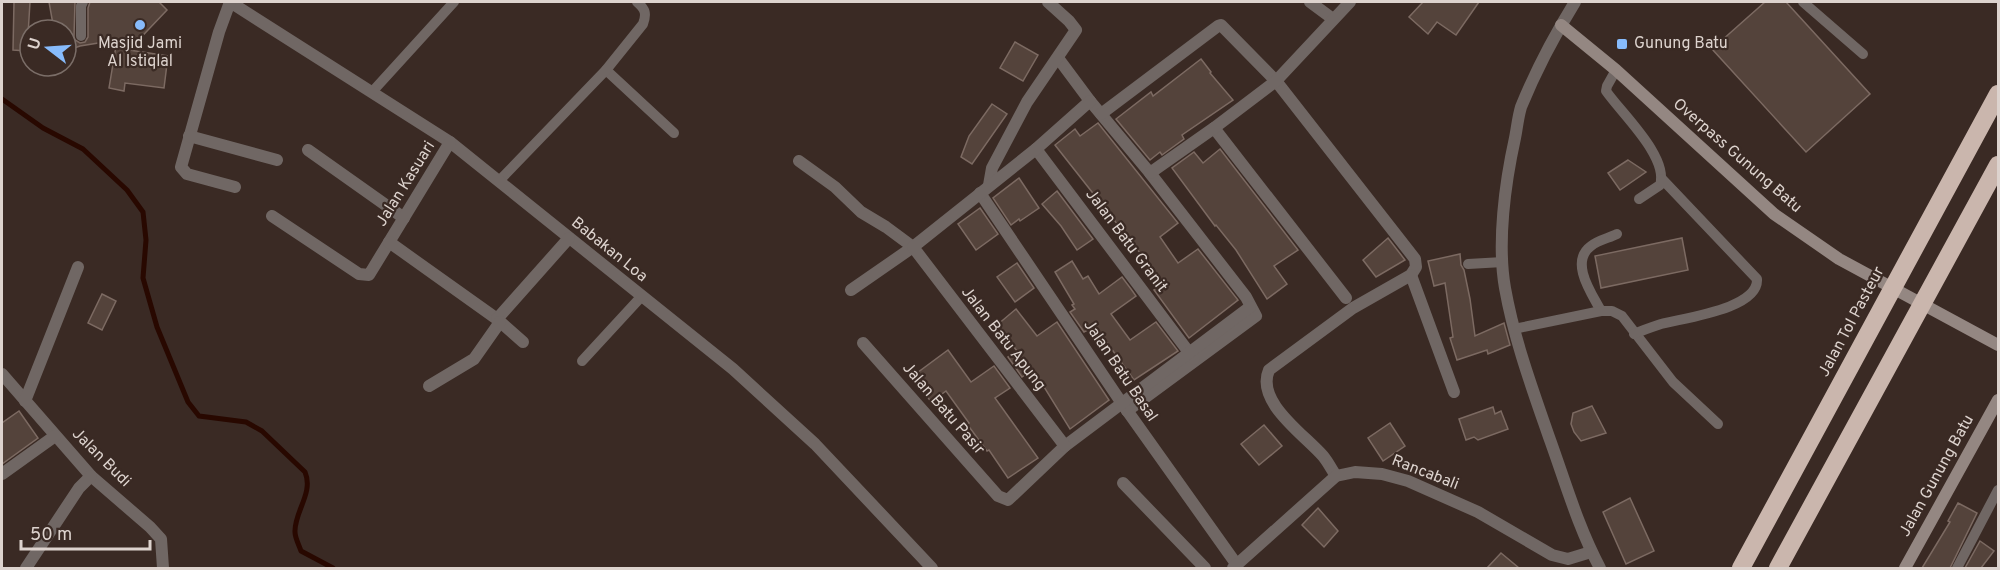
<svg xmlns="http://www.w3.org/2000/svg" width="2000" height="570" font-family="Overpass,sans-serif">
<rect width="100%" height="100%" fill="#3a2a24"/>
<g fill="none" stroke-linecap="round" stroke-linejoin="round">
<path stroke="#280800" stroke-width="5" d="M2,99l41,29 40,21 44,41 16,22 3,28 -3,38 14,49 31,75 11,14 47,6 16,9 43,41c9,21 -11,40 -10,60 0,6 4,13 6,19l32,17"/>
</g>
<g fill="#54433b" stroke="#7c6a62" stroke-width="1.5">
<polygon points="14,2 30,2 27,51 13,50"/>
<polygon points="49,2 75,2 74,37 75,40 80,43 85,42 88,37 88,8 90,2 159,2 167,10 129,50 168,56 164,88 125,83 124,91 109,88 117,40 80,46 66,51 66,30 54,30"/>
<polygon points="1423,2 1479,2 1456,35 1437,22 1428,34 1409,17"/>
<polygon points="1765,2 1786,2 1870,94 1806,152 1712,49"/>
<polygon points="1015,42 1038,55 1023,81 1000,68"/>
<polygon points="1201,59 1211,72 1210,73 1233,100 1182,135 1184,139 1162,155 1160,152 1150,160 1116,119 1151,92 1153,96"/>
<polygon points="992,104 1007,114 972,164 961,157 969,136"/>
<polygon points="1098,123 1178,223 1160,237 1178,263 1198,249 1238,300 1189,338 1154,290 1160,286 1142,259 1144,258 1055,145 1075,129 1080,136"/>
<polygon points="1220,149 1298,250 1274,266 1287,284 1267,299 1236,250 1216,225 1215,226 1172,168 1194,152 1203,163"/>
<polygon points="1628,160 1646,172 1620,190 1608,173"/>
<polygon points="1019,178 1039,208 1020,221 1019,219 1011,225 993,198"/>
<polygon points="1057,191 1093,239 1077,250 1061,226 1042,204"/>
<polygon points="980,208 998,234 976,250 958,224"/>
<polygon points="1388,238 1405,260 1376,277 1363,260"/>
<polygon points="1682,238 1688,270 1601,288 1595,256"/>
<polygon points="1460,254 1461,265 1464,270 1470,299 1475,336 1504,323 1510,345 1488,354 1487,350 1457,360 1450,338 1453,337 1445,283 1434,286 1428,261"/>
<polygon points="1072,261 1083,279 1088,276 1099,294 1122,277 1131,289 1136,296 1111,314 1130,340 1156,322 1178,351 1134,380 1095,326 1084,332 1070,312 1075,309 1072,305 1074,304 1055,272"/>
<polygon points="1017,263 1034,288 1015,302 997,277"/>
<polygon points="102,294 116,301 102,330 88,323"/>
<polygon points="1016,309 1037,336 1057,322 1109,400 1070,429 1033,369 1022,377 1008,357 1017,351 997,325"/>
<polygon points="948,350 971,382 994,366 1010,388 995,398 1038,458 1008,478 989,450 987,451 967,424 969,423 946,391 931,402 913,376"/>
<polygon points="1592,406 1606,433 1581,441 1574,432 1571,424 1573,413"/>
<polygon points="1493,407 1495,414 1501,411 1508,429 1478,440 1474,437 1466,440 1459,419"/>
<polygon points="19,411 38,438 2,464 2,423"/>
<polygon points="1390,423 1405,446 1383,461 1368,438"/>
<polygon points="1264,425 1282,446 1259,465 1241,444"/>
<polygon points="1630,498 1654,551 1626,564 1603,512"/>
<polygon points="1958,503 1977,513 1950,568 1922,568 1950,522 1948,521"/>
<polygon points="1318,508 1338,531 1324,547 1302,525"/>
<polygon points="1980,541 1994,551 1981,568 1965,568"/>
<polygon points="1501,553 1519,568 1487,568"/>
</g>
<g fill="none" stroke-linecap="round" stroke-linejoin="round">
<g stroke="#706764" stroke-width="10">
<polyline points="1803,2 1863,54"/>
<polyline points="81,36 81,6 83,2"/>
<polyline points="606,70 674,133"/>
<path d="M1616,70l-9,16 -1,5c16,23 63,66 54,94l-21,14"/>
<polyline points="372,92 454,2"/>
<path d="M499,181l107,-111 37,-46c4,-11 2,-15 -6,-22"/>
<polyline points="1468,264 1503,262"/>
<path d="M1601,311c-9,-17 -32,-49 -10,-65 7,-6 18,-8 26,-12"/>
<polyline points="1514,329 1601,311 1612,311 1622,316 1673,382 1718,424"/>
<path d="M1634,334c9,-4 18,-7 27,-10 22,-6 98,-15 96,-45l-95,-100"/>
<polyline points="582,361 641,297"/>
<polyline points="1957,568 1998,490"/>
</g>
<g stroke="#706764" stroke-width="12">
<polyline points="230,2 450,142 733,369 815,444 932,568"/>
<polyline points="230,2 219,32 181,167 187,174 235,187"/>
<polyline points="1310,2 1333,19"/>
<path d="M1575,2c-21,34 -39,68 -54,105 -3,10 -4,21 -6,31 -10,45 -18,105 -10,150 9,51 27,100 44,149 16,44 29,90 51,131"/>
<polyline points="1058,58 1090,101 1150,173 1246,297 1256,316 1127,411"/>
<path d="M1101,114l117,-88 3,-1 55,56 139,178 1,8 -5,8 -58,33 -84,62c-14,32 36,65 54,86 5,6 9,14 13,20"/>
<polyline points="1214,128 1346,298"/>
<polyline points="189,136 277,160"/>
<polyline points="1036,149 1194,359"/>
<polyline points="308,150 404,218"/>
<polyline points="799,161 835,187 861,212 886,227 913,247 851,290"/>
<polyline points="1150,173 1214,128 1276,81 1350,2"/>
<polyline points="989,185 992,168 1027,102 1076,30 1069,21 1048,2"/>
<polyline points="980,193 1121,402 1237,565"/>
<polyline points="272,216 359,274 369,275 450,142"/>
<polyline points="389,242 497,319 523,342"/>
<polyline points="1411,275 1454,392"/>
<polyline points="497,319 569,238"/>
<polyline points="863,343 998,496 1008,500 1065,446 1250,307"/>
<polyline points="2,374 91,476 150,527 161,539 163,568"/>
<polyline points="429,386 474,359 500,322"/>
<polyline points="25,401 78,267"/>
<polyline points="1065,446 913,247 1036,149 1090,101"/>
<polyline points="2,474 55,436"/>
<polyline points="1123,483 1205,568"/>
<polyline points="26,568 79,488 91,476"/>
<polyline points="1233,568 1336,476 1355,472 1382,474 1408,481 1478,512 1552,555 1568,559 1591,552"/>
</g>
<g stroke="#948782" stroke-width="12">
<polyline points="1561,25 1616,70 1774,214 1839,259 1998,345"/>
<polyline points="1905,568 1998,400"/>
</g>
<g stroke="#cab6ad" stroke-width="18">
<polyline points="1741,568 1998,94"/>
<polyline points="1778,568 1998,165"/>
</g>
</g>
<g fill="#87bbfb" stroke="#3a2a24" stroke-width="2">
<circle cx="140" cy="25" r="6"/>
<rect x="1616" y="38" width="12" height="12" rx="3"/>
</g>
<g text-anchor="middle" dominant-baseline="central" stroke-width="4.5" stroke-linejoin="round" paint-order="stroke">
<g font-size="16" fill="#ddd3ce" stroke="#3a2a24">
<text x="140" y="44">Masjid Jami<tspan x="140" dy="18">Al Istiqlal</tspan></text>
<text x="1634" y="44" text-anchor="start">Gunung Batu</text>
</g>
<g font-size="16" fill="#ddd3ce" stroke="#3a2a24">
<text transform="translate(1737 156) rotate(41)">Overpass Gunung Batu</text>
<text transform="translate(406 184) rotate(-58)">Jalan Kasuari</text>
<text transform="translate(1126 241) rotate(53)">Jalan Batu Granit</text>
<text transform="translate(609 250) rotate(39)">Babakan Loa</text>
<text transform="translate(1852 322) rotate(-62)">Jalan Tol Pasteur</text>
<text transform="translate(1003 339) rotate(52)">Jalan Batu Apung</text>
<text transform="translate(1120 371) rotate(56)">Jalan Batu Basal</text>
<text transform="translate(943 409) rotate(49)">Jalan Batu Pasir</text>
<text transform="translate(101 458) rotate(45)">Jalan Budi</text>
<text transform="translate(1425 473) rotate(21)">Rancabali</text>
<text transform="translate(1937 476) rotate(-61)">Jalan Gunung Batu</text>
</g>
</g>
<rect width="2000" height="570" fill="none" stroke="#ddd3ce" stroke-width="6"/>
<g transform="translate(48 48) rotate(287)"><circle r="28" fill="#3a2a24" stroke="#7b6e68" stroke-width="1.5"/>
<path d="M0-4.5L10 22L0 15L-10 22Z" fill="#87bbfb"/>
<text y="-9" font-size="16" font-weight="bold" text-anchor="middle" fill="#ddd3ce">U</text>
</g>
<path d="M21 540v9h129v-9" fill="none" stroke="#ddd3ce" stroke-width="3"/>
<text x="30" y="540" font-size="18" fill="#ddd3ce" stroke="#3a2a24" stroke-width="4.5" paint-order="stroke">50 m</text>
</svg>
